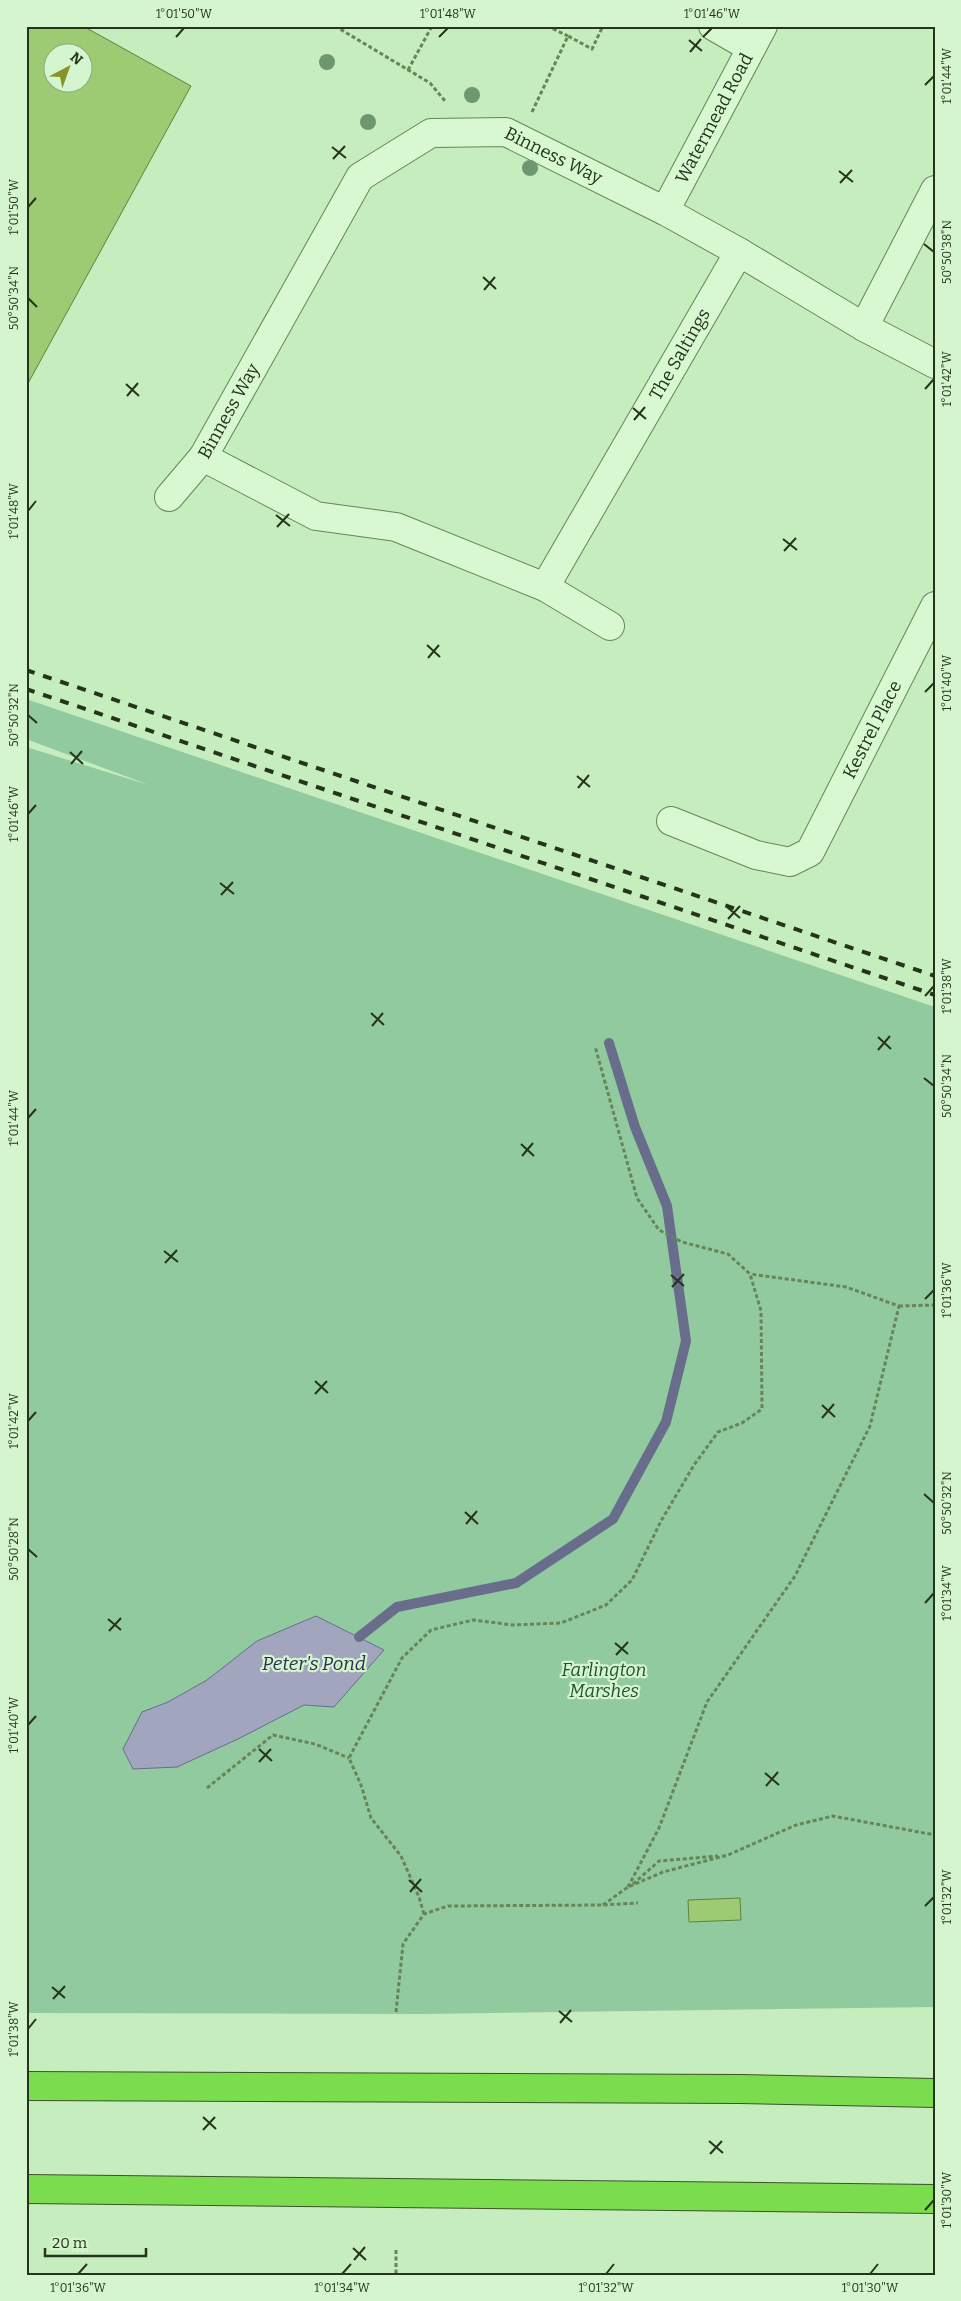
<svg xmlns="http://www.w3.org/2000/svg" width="961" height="2301" font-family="Bitter,serif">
<rect width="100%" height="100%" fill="#c6edbd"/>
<polygon fill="#92ca9f" points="26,699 935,1007 935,2007 423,2014 26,2013 26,747 149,785 26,739"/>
<polygon fill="#a1a6be" stroke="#696d8c" points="316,1616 384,1650 334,1707 304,1705 238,1739 177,1767 133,1769 123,1749 142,1712 168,1702 207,1680 257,1641"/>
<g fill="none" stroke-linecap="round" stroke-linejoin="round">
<polyline stroke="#696d8c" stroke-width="10" points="359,1637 397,1607 516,1583 613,1519 666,1422 686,1341 667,1206 635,1127 609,1043"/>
</g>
<g fill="#9ccb73" stroke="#5f833d" fill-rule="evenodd">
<path d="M26,26h57l108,60 -165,301zM52,52h30v30h-30z"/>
<polygon points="740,1898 741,1920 689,1922 688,1900"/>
</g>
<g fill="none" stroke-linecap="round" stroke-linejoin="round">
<defs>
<g id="minor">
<polyline points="713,26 751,48"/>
<path id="s1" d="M665,211l98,-185"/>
<polyline points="864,327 935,190"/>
<polyline points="203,457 316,516 396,527 545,587 610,626"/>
<path id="s2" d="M169,497l34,-40 157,-280 71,-44 75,-1 159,79 74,41 125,75 71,37"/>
<path id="s3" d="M545,587l194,-335"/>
<path id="s4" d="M671,821l85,34 34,7 20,-10 125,-246"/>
</g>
<g id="highway">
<polyline points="26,2086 740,2089 935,2093"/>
<polyline points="26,2189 935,2199"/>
</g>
</defs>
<use href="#minor" stroke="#678557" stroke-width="30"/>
<use href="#highway" stroke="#3b522b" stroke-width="30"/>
<g stroke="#678557" stroke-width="3" stroke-dasharray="4 2.5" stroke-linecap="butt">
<polyline points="335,26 430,83 445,101"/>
<polyline points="547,26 568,36"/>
<polyline points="408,70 432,26"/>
<polyline points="532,112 568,36 592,49 603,26"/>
<polyline points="899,1306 935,1305"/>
<polyline points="207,1788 273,1735 315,1744 349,1758"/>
<polyline points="633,1884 659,1861 718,1856"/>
<polyline points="628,1887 659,1828 707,1702 795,1576 870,1426 899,1306 846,1287 750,1274"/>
<polyline points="603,1905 628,1887 663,1872 728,1855 796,1825 833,1816 935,1835"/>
<polyline points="424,1914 419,1897 401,1856 371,1818 361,1785 349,1758 402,1658 431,1630 473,1620 513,1625 561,1623 606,1605 632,1580 661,1521 694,1465 718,1432 742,1423 762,1409 761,1311 750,1274 728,1254 682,1242 659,1230 637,1198 595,1046"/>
<polyline points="396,2012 403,1944 424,1914 448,1906 603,1905 638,1903"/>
<polyline points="396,2250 396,2275"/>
</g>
<use href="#minor" stroke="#d7f8d0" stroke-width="28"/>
<use href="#highway" stroke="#7bdd4d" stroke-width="28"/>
<g stroke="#25341b" stroke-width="4" stroke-dasharray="9 9" stroke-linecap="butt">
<polyline points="26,670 935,976"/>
<polyline points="26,689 935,995"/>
</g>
</g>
<g fill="#6c9771">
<circle cx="327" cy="62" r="8"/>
<circle cx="472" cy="95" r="8"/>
<circle cx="368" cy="122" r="8"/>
<circle cx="530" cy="168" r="8"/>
</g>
<path fill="none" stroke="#25341b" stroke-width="2" d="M176,37l8,-9M439,37l9,-9M703,37l9,-9M689,40l13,11M690,52l11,-13M925,85l9,-9M332,147l14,11M333,159l12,-13M839,171l14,11M840,183l12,-13M28,207l8,-9M924,244l10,8M483,277l13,12M484,290l11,-13M28,298l9,9M126,384l13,12M925,389l9,-10M127,396l11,-13M633,408l13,11M634,420l11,-13M28,511l8,-10M276,515l14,11M277,527l12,-13M783,539l14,11M784,551l12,-13M427,645l13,12M428,658l11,-13M925,692l9,-9M28,715l9,8M70,752l13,12M71,764l11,-13M577,776l13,11M578,788l11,-13M28,814l8,-9M220,883l14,11M221,895l12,-13M727,907l13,11M728,919l12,-13M925,996l9,-10M371,1013l13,12M372,1026l11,-13M878,1037l13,12M878,1050l12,-14M924,1078l10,8M28,1118l8,-9M521,1144l13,12M522,1156l11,-13M164,1251l14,11M165,1263l12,-13M671,1275l13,11M672,1287l12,-13M925,1299l9,-9M315,1381l13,12M315,1394l12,-13M822,1405l13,12M822,1418l12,-14M28,1421l8,-9M924,1494l10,9M465,1512l13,12M466,1524l11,-13M28,1549l9,8M925,1603l9,-10M108,1619l13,11M109,1631l12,-13M615,1643l13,11M616,1655l12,-13M28,1725l8,-9M259,1749l13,12M259,1762l12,-13M765,1773l14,12M766,1786l12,-14M409,1880l13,12M410,1892l11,-13M925,1906l9,-9M52,1987l13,11M53,1999l12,-13M559,2011l13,11M560,2023l11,-13M28,2029l8,-10M203,2117l13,12M203,2130l12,-13M709,2141l14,12M710,2154l12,-13M925,2210l9,-10M353,2248l13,12M354,2260l11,-13M78,2274l9,-10M342,2274l9,-10M606,2274l8,-10M870,2274l8,-10"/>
<g text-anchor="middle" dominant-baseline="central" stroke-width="4.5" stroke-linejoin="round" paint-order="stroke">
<g font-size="18" fill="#25341b" stroke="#d4f5cd">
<text stroke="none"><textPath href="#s1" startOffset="105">Watermead Road</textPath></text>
<text stroke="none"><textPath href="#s2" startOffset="585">Binness Way</textPath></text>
<text stroke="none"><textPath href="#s3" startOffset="269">The Saltings</textPath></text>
<text stroke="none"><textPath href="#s2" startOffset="105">Binness Way</textPath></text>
<text stroke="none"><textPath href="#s4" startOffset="286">Kestrel Place</textPath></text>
</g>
<g font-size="18" font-style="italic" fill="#225033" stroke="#d4f5cd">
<text x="604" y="1670">Farlington<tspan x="604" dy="21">Marshes</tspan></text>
</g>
<g font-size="19" font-style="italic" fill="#2d2b54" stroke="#d4f5cd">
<text x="314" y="1663">Peter's Pond</text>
</g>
</g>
<rect width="961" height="2301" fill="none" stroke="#d4f5cd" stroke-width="55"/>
<g transform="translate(68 68) rotate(41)"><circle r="24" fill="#d4f5cd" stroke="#8ea886"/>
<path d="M0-4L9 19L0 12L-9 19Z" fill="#879327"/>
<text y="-8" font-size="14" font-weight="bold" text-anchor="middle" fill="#25341b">N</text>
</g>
<path d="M45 2248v8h101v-8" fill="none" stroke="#25341b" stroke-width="2.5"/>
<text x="52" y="2248" font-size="15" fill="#25341b" stroke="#d4f5cd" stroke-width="4" paint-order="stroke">20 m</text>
<rect x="28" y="28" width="906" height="2246" fill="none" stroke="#25341b" stroke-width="2"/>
<g font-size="12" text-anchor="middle" fill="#25341b">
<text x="184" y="18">1°01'50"W</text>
<text x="448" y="18">1°01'48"W</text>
<text x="712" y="18">1°01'46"W</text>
<text transform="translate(947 76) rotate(-90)" y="4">1°01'44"W</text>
<text transform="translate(14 207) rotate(-90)" y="4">1°01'50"W</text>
<text transform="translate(947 252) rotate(-90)" y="4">50°50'38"N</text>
<text transform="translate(14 298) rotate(-90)" y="4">50°50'34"N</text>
<text transform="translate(947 379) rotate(-90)" y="4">1°01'42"W</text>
<text transform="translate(14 511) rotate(-90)" y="4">1°01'48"W</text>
<text transform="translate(947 683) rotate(-90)" y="4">1°01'40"W</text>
<text transform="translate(14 715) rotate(-90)" y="4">50°50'32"N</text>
<text transform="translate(14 814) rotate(-90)" y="4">1°01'46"W</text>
<text transform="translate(947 986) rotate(-90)" y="4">1°01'38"W</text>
<text transform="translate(947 1086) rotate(-90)" y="4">50°50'34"N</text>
<text transform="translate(14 1118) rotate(-90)" y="4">1°01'44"W</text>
<text transform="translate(947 1290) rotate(-90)" y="4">1°01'36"W</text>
<text transform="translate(14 1421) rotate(-90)" y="4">1°01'42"W</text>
<text transform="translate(947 1503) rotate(-90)" y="4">50°50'32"N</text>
<text transform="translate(14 1549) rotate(-90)" y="4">50°50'28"N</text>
<text transform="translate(947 1593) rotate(-90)" y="4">1°01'34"W</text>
<text transform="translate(14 1725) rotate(-90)" y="4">1°01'40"W</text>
<text transform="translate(947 1897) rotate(-90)" y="4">1°01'32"W</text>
<text transform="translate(14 2029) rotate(-90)" y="4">1°01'38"W</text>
<text transform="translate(947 2200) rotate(-90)" y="4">1°01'30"W</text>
<text x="78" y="2292">1°01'36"W</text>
<text x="342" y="2292">1°01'34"W</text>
<text x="606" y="2292">1°01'32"W</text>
<text x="870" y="2292">1°01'30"W</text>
</g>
</svg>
